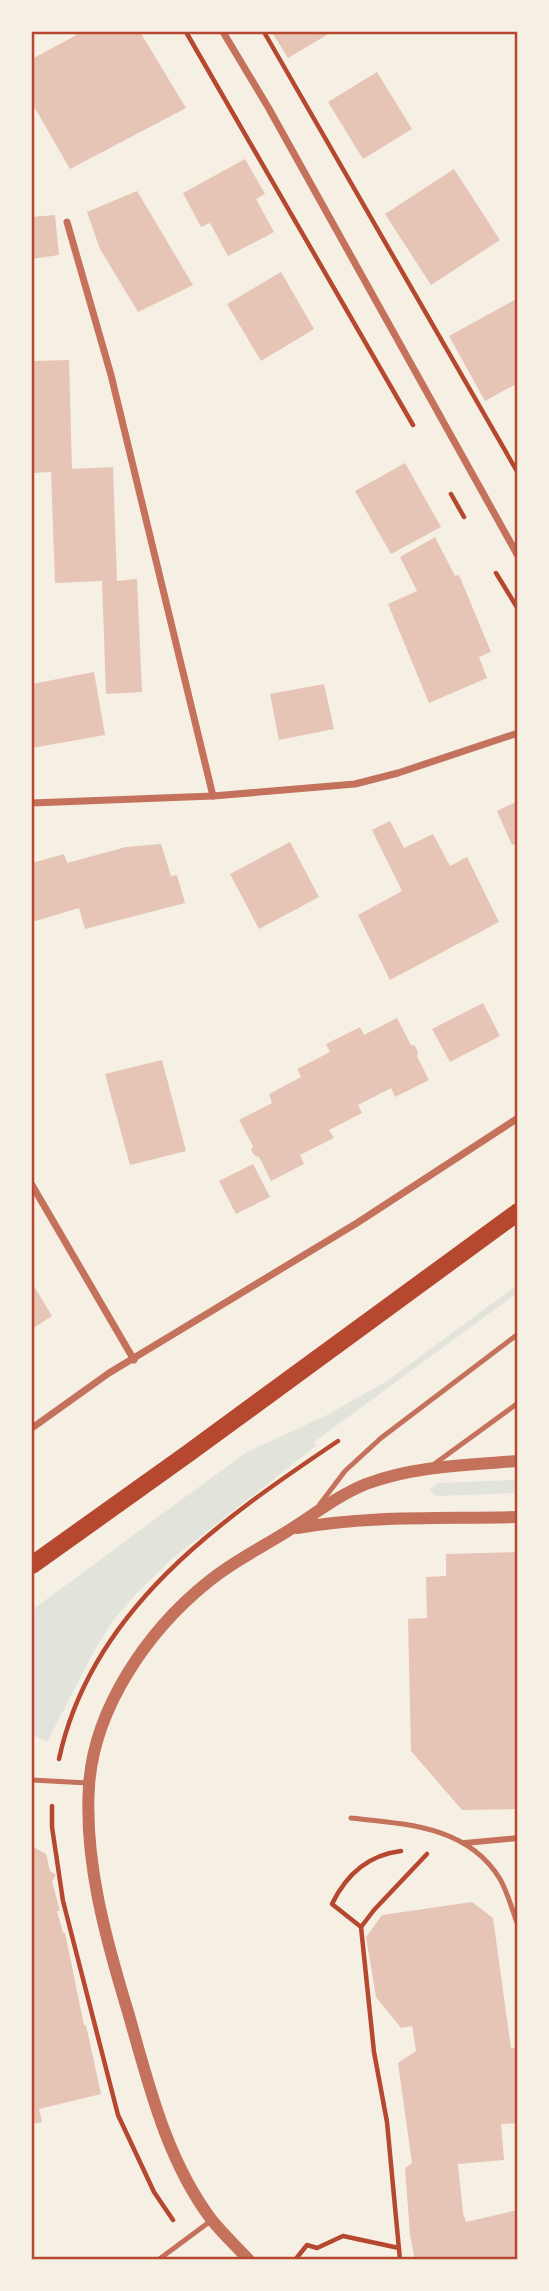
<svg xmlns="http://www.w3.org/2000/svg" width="549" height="2291" font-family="'Fira Sans Condensed',sans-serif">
<rect width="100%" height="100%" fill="#f6efe4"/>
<g fill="#e2e4dc">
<polygon points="517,1285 517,1293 314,1442 316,1446 173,1558 135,1595 112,1622 92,1655 47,1742 32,1735 32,1610 245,1453 327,1415 387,1381"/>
<polygon points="517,1480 517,1493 438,1496 434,1495 430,1489 438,1483"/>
</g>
<g fill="#e6c5b7">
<polygon points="82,32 140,32 186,108 70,169 32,103 32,59"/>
<polygon points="272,32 332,32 288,58"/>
<polygon points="377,72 412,129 363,159 328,102"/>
<polygon points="245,159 265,194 256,199 274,232 228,256 210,223 201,227 183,193"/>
<polygon points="454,169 500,240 431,285 385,214"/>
<polygon points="137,191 193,285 138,312 100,249 87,212"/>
<polygon points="55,215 59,255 32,259 32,217"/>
<polygon points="281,272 314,329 261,361 227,304"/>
<polygon points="518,298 518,383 485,401 449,336"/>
<polygon points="69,360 72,469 113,467 117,581 137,579 142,692 106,694 102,581 55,583 51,472 32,473 32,361"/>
<polygon points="405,463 441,527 391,554 355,491"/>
<polygon points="435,537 455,576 459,575 491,652 479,657 487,678 429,703 388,604 417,591 400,557"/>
<polygon points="94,672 105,735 32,748 32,684"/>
<polygon points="324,684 334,729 279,740 270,694"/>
<polygon points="518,801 518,843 512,845 497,811"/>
<polygon points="390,821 404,848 433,834 450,866 467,857 499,922 390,980 358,915 402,891 372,830"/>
<polygon points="290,842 319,897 259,929 230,874"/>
<polygon points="161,844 171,876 177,875 185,903 85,929 79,908 32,922 32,863 64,854 67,863 126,847"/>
<polygon points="483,1003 500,1036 450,1062 432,1029"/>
<polygon points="397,1018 411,1045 415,1046 418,1052 417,1056 429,1080 395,1097 391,1088 358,1105 362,1113 329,1130 334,1138 300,1155 304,1164 271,1181 259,1157 255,1156 251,1150 253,1146 239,1120 272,1103 269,1094 301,1077 297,1069 330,1052 326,1044 360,1027 364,1035"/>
<polygon points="162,1060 186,1151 130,1165 105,1074"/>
<polygon points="253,1164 270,1197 236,1214 219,1181"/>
<polygon points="32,1283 52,1316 32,1329"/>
<polygon points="518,1552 518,1809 462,1810 411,1751 408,1619 427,1618 426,1577 446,1576 446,1554"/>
<polygon points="32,1846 46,1854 50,1871 56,1875 52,1881 60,1911 57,1911 63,1933 65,1933 84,2025 86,2025 101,2094 39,2109 42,2122 32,2124"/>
<polygon points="472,1902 493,1918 511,2048 518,2047 518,2123 501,2124 504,2160 458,2164 463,2213 466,2222 518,2210 518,2260 415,2260 410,2235 405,2168 412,2163 398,2063 416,2051 412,2026 401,2028 376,1997 366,1937 382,1915"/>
</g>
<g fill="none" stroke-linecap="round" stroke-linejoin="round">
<g stroke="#b5482f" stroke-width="4.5">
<polyline points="186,32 413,425"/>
<polyline points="264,32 518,473"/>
<polyline points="451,494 464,517"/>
<polyline points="496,573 518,609"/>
<path d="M59,1759c32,-149 160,-238 279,-318"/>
<polyline points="52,1806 52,1827 63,1901 118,2115 154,2192 173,2220"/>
<polyline points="361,1927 374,1910 427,1854"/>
<polyline points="295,2260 307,2245 317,2248 343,2236 399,2248"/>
<path d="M400,2260l-13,-138 -13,-70 -13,-125 -29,-23c14,-29 36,-49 69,-53"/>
</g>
<g stroke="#c5725c" stroke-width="5">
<polyline points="433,1465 518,1403"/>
<polyline points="320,1504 345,1471 381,1438 518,1334"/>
<polyline points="32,1780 88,1783"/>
<path d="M351,1818c55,6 117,8 149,61 8,14 12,31 18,46"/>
<polyline points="158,2260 212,2220"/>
</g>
<polyline stroke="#c5725c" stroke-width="6" points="465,1843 518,1838"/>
<g stroke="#c5725c" stroke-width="7">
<polyline points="223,32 268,107 518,556"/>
<polyline points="67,222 111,375 213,796"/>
<polyline points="32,803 213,796 355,784 398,773 518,733"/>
<polyline points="32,1185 134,1360"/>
<polyline points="32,1428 109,1373 357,1223 518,1118"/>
</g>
<g stroke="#c5725c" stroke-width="12">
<path d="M297,1528c73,-13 147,-9 221,-11"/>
<path d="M249,2260c-13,-14 -27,-27 -38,-41 -45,-60 -63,-137 -83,-207 -22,-72 -44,-151 -39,-226 5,-78 59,-156 119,-204 25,-21 55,-35 83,-53 25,-16 48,-34 75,-45 48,-18 101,-19 152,-23"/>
</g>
<polyline stroke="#b5482f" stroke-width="18" points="32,1565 186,1455 518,1212"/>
</g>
<rect width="549" height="2291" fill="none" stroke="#f6efe4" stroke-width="66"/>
<rect x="33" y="33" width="483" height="2225" fill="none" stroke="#b5482f" stroke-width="2.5"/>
</svg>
